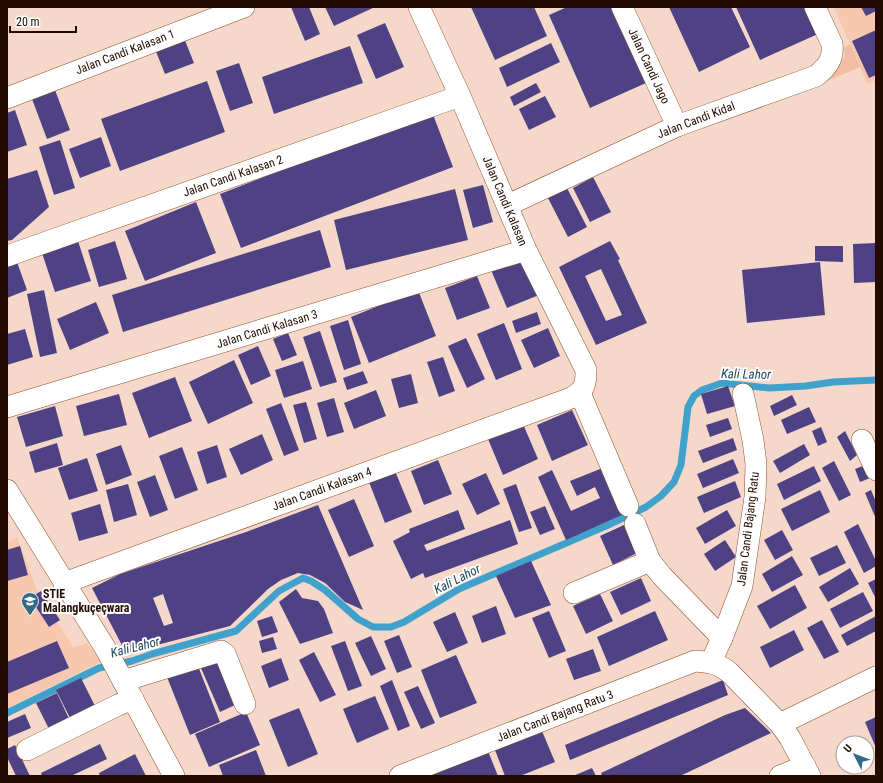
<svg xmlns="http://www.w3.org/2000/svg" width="883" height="783" font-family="'Roboto Condensed',sans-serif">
<rect width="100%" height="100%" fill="#f5d8c9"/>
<g fill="#f7c8af">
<polygon points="834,7 876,7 876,80 867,84"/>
<polygon points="17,537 37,590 73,647 87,643 101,662 7,708 7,542"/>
</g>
<polygon fill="#f1bea2" points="850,44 860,67 827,81 824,73 837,65 845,57 844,47"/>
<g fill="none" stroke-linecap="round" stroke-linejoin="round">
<polyline stroke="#40a2cc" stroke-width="7" points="7,713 99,668 132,661 152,654 236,631 279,591 303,578 311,581 325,590 358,619 373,627 391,627 404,622 459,589 606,526 646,507 661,496 674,482 681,465 688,407 694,396 702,390 722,383 769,388 806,386 833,382 876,380"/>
</g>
<g fill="#4e4285" fill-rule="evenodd">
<polygon points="291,7 309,7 320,34 305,41"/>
<polygon points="325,7 375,7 334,26"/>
<polygon points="471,7 534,7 547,36 495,60"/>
<polygon points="567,7 612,7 646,83 590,108 549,15"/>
<polygon points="669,7 731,7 750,47 699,72"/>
<polygon points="736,7 806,7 818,34 760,60"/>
<polygon points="861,7 876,7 876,11 866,16"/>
<polygon points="385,23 404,67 376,79 357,35"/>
<polygon points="876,30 876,75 869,78 852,41"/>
<polygon points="182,33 194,63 165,74 153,44"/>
<polygon points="551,43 560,62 507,87 499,68"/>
<polygon points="350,46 363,83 274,114 262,77"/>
<polygon points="239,63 253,103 230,111 216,71"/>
<polygon points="207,81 225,132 120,171 101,119"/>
<polygon points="536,83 541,92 514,106 510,97"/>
<polygon points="55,90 70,130 47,139 32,99"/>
<polygon points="545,96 556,117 529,130 519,109"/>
<polygon points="15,110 27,145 7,152 7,113"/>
<polygon points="432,112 453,167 241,248 220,194"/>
<polygon points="101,137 111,166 80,178 69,149"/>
<polygon points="60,140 75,188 54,195 39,147"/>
<polygon points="37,170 49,207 12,240 7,241 7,179"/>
<polygon points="593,177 611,212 590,222 573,188"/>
<polygon points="483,185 493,222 473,228 463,190"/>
<polygon points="567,188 587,227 568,237 548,198"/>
<polygon points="455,189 468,240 346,270 334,220"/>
<polygon points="196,202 216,253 145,281 125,231"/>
<polygon points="320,230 331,267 123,332 112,295"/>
<polygon points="78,241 91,281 55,292 42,253"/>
<polygon points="115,241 127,279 99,287 88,250"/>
<path d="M610,241l10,18 -2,1 29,63 -51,22 -37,-78zM601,269l21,46 -16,6 -21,-45z"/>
<polygon points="876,243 876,282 854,283 853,244"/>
<polygon points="815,246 843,246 843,262 815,261"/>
<polygon points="522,257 539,295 507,308 491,270"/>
<polygon points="17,262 27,290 7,298 7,266"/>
<polygon points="820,262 825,315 747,323 742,270"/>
<polygon points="477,276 490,308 457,320 445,288"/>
<polygon points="44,290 57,353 40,357 27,294"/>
<polygon points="418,290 436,336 369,363 351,317"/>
<polygon points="96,302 109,333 70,350 57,319"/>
<polygon points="537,312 541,324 516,333 512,321"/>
<polygon points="348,320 361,364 344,370 330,326"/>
<polygon points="504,323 522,369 496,380 477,334"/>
<polygon points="548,328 560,356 534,368 521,340"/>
<polygon points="25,329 33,357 7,365 7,334"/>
<polygon points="320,331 337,382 320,387 303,337"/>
<polygon points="288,333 297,355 282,361 273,339"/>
<polygon points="466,338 485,379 467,388 448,346"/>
<polygon points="258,346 271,376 251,385 238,355"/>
<polygon points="443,357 455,391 439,397 427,362"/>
<polygon points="234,360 253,403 208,424 189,382"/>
<polygon points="303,361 312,389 284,398 275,370"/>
<polygon points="363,371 368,383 347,390 343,378"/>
<polygon points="411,374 418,403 399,408 391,379"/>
<polygon points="175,377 192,421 149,438 132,393"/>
<polygon points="728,386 735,406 707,414 701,394"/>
<polygon points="376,390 386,416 354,429 344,403"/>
<polygon points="119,394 127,425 84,436 76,406"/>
<polygon points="792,395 797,405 774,416 770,406"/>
<polygon points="334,398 344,432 327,437 317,403"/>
<polygon points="306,402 317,439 304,443 293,405"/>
<polygon points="281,403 299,450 284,456 266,409"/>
<polygon points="55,406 63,436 26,447 17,417"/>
<polygon points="809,407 816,422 787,434 781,420"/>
<polygon points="572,410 588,445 552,461 537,425"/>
<polygon points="728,418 732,429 710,437 706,425"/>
<polygon points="523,424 538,459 503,475 488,439"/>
<polygon points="821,427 827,442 818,446 812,431"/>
<polygon points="845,431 857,455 850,461 837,437"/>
<polygon points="262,434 273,460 241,475 229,449"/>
<polygon points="733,438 737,450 703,463 698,451"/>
<polygon points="57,443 63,465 35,473 29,452"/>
<polygon points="804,444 810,455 780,473 773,461"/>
<polygon points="121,445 132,475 106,485 96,454"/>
<polygon points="217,445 227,477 207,484 197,452"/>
<polygon points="182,447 198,490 175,499 159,456"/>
<polygon points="87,458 98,491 69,500 58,468"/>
<polygon points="733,459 739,473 703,488 697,474"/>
<polygon points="438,460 452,494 424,505 411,471"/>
<polygon points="834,461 851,495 839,501 822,468"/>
<polygon points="868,464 873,477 860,482 855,469"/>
<polygon points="814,466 821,481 784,500 777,484"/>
<polygon points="605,467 622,515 566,540 538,477 552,470 571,511 600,498 595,487 577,496 570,481"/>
<polygon points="395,471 412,512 385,523 369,482"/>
<polygon points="486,473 500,504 477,515 462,484"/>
<polygon points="155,475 168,510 150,517 137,482"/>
<polygon points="735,481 741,497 704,513 697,497"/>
<polygon points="128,484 137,515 114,522 106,490"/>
<polygon points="516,484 532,528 519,532 503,489"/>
<polygon points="820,490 830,512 792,531 781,509"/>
<polygon points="871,490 876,502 876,519 865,493"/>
<polygon points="354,499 374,546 349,557 328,510"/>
<polygon points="100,504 108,533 79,541 71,513"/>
<path d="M318,505l45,105 -18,-8 -20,-19 -15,-8 -12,-2 -17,7 -13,9 -38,37 -104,27 -34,-65 28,-14 126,-42zM163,594l10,29 -9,3 -11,-28z"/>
<polygon points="545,506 555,529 540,535 530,512"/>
<polygon points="458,510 465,529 424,545 427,551 510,520 518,544 425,578 423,573 411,579 393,541 410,532 409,529"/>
<polygon points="727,510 736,526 705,544 696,528"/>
<polygon points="858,524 876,561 876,566 864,573 844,532"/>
<polygon points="624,525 637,553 613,565 600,536"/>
<polygon points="782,530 793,550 775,560 764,540"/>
<polygon points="725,540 736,557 715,571 704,554"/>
<polygon points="837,545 846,563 819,576 810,558"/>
<polygon points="20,546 28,575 7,581 7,550"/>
<polygon points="792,556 803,575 772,592 762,574"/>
<polygon points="531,561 551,605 515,618 496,576"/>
<polygon points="850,568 859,584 828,602 819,587"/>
<polygon points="641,578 651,601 621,615 610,592"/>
<polygon points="876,579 876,599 868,583"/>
<polygon points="795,585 807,608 770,629 757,606"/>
<polygon points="296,589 302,598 318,601 324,609 333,633 300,644 279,602"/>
<polygon points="41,591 60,620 49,627 30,598"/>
<polygon points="863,592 873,611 840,628 830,609"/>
<polygon points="600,594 613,621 586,634 573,606"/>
<polygon points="496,606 506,634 482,643 472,616"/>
<polygon points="549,611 566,651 549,658 532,618"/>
<polygon points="655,611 668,640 609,666 597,637"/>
<polygon points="455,612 468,643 447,652 433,622"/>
<polygon points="272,616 278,632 262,637 257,621"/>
<polygon points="876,616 876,631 847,646 841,635"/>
<polygon points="822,620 839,652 824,659 807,628"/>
<polygon points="794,630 804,650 770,668 760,647"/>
<polygon points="399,635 412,667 397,673 384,641"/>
<polygon points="371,636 386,669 371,676 355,643"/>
<polygon points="273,637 277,649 262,653 259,641"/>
<polygon points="57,641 69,668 7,694 7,662"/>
<polygon points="345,641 362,686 348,691 331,646"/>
<polygon points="593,649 601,671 574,680 566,659"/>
<polygon points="314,652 336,695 320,702 299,660"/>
<polygon points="456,655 477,703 440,718 421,670"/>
<polygon points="281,658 289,680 269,688 261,666"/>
<polygon points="196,661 220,722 190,735 165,672"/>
<polygon points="217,661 235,705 220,712 201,668"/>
<polygon points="81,678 99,714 74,726 56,690"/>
<polygon points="392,680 410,726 398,731 380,686"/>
<polygon points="723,680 728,695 570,760 565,745"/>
<polygon points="418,686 435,723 421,729 404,692"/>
<polygon points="57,693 70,721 50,731 36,703"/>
<polygon points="375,696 389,729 357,743 343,709"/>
<polygon points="299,708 318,754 288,767 269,720"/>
<polygon points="745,708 771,733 680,776 602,776 601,773 725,715"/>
<polygon points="246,712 260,745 209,767 195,734"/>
<polygon points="25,714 31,728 7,738 7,722"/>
<polygon points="876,717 876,748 865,722"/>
<polygon points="542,731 555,762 520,776 505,776 495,750"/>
<polygon points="100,744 107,759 71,776 42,776 41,773"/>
<polygon points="15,745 30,776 16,776 7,757 7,749"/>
<polygon points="256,750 266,776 223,776 219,765"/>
<polygon points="488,751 498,776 427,776"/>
<polygon points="135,754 146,776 100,776 99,773"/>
<polygon points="592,768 596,776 573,776"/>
</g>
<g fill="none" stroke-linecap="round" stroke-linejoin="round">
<defs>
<g id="street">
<polyline points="622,7 677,126"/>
<polyline points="7,98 244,7"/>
<path d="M508,205l169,-79 139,-50c11,-9 18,-17 16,-32l-17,-37"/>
<polyline points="7,256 460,96"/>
<polyline points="580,393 628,506"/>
<polyline points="7,407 526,250"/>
<polyline points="862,440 876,470"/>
<polyline points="7,490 107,651 174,776"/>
<polyline points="635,524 650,561 662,576 722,638"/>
<path d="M64,583l507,-185c14,-8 15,-13 15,-28l-60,-120 -66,-154 -41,-89"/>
<polyline points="574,593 650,561"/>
<polyline points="711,662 722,638 742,586 755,497 756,464 753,440 743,394"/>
<polyline points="123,681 221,651 225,654 245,704"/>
<polyline points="780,724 876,677"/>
<polyline points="27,750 118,705 133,699"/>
<path d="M400,776l295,-115c13,1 23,2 34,11l51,52 10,14 20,38"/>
<polyline points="780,776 805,766"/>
</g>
</defs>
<use href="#street" stroke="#8d502c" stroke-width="22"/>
<use href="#street" stroke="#fff" stroke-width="21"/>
</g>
<defs>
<symbol id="university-pin" viewBox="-11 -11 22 30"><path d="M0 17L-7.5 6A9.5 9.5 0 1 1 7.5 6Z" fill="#316a84" stroke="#fff"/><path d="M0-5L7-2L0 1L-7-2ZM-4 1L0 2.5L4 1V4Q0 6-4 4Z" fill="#fff"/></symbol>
</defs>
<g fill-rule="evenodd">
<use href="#university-pin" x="20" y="591" width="20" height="27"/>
</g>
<g text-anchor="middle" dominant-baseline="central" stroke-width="4" stroke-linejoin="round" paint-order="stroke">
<g font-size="12" fill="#230b00" stroke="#fff">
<text transform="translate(125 52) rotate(-21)">Jalan Candi Kalasan 1</text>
<text transform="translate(649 66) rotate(65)">Jalan Candi Jago</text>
<text transform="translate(696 120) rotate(-21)">Jalan Candi Kidal</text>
<text transform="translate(233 176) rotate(-19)">Jalan Candi Kalasan 2</text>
<text transform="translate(505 201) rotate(67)">Jalan Candi Kalasan</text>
<text transform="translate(267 329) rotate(-17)">Jalan Candi Kalasan 3</text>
<text transform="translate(322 489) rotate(-20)">Jalan Candi Kalasan 4</text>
<text transform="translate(748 529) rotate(-83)">Jalan Candi Bajang Ratu</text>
<text transform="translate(555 716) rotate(-21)">Jalan Candi Bajang Ratu 3</text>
</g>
<g font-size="12" font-weight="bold" fill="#230b00" stroke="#fff" text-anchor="start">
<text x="43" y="594">STIE<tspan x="43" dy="14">Malangkuçeçwara</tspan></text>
</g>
<g font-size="13" font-style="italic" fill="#20495c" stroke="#fff">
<text transform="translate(746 374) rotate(1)">Kali Lahor</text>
<text transform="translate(457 579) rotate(-27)">Kali Lahor</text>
<text transform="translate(135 647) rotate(-14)">Kali Lahor</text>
</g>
</g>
<rect width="883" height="783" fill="none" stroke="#230b00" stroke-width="16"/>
<g transform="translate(855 755) rotate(312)"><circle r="19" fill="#ffffff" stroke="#a79d99"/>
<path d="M0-3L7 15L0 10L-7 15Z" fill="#316a84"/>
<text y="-6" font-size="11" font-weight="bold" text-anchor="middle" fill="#230b00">U</text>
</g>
<path d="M10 26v6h66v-6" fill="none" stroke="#230b00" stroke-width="2"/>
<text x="16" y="26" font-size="12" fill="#230b00" stroke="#ffffff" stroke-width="3" paint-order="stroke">20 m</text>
</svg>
